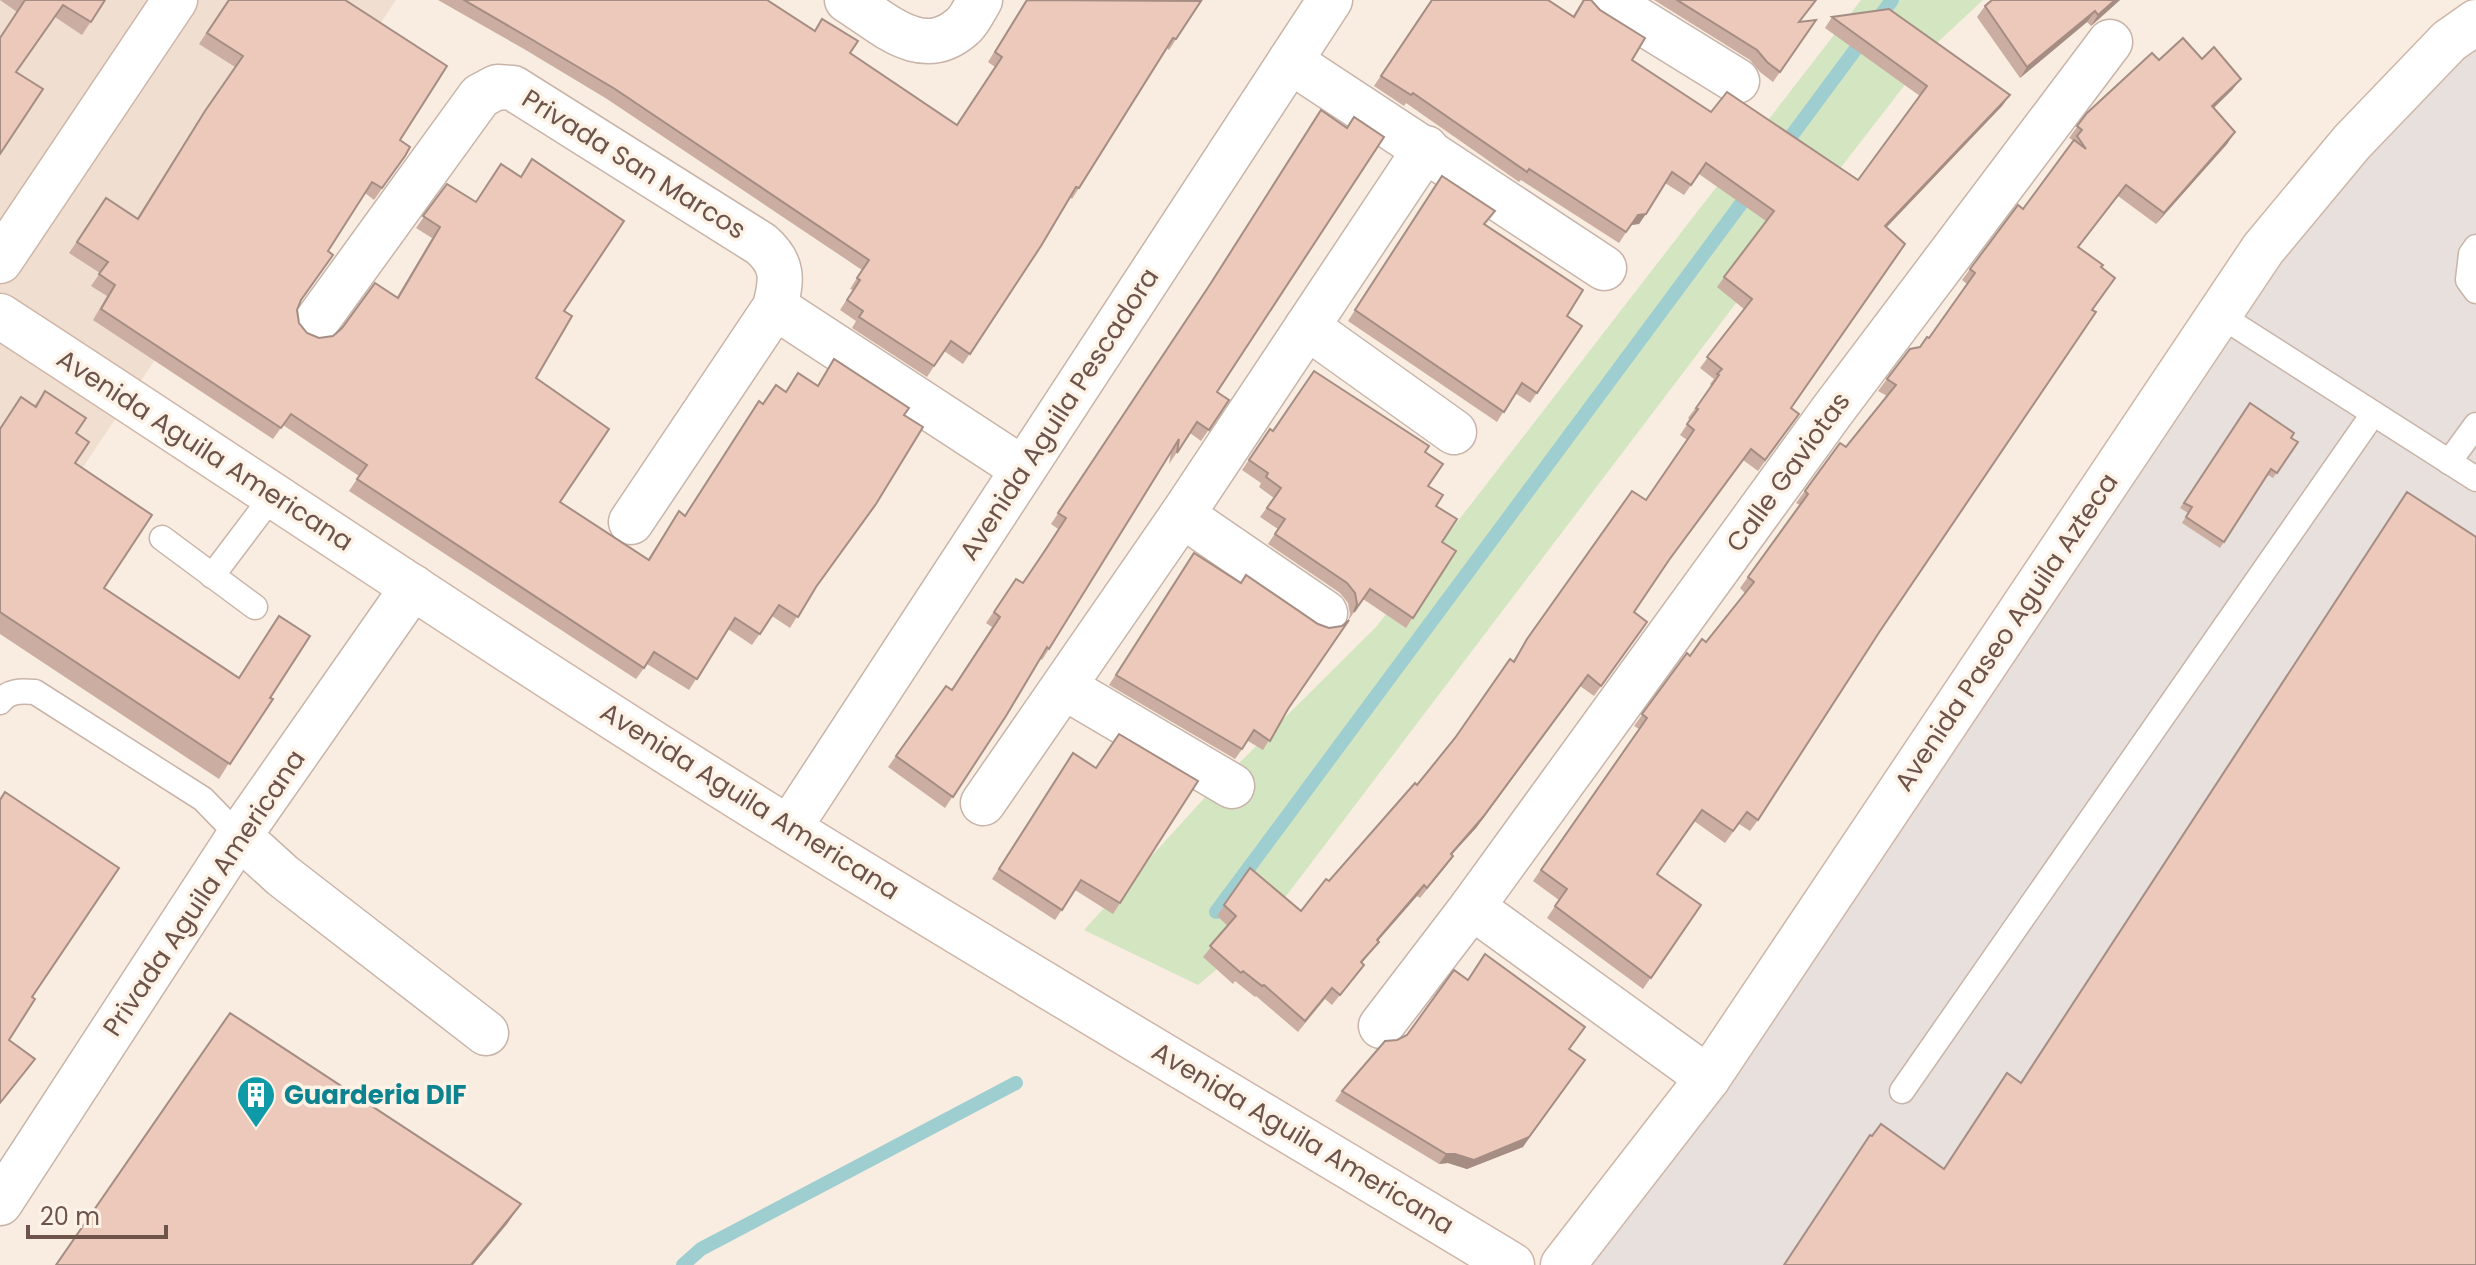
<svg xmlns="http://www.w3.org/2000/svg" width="2476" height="1265" font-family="Poppins,sans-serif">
<rect width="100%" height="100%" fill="#f9ede1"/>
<polygon fill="#f0ded0" points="0,0 396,0 0,591"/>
<polygon fill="#e8e0dc" points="2476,30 2476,1265 1569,1265 2245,276"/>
<polygon fill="#d3e5c1" points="1861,0 1983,0 1938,42 1733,307 1255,937 1198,985 1084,930 1209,793 1376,627"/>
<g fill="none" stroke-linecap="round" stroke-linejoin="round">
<g stroke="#9fced1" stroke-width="14">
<polyline points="1781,150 1892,0"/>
<polyline points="1216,912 1752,189"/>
<polyline points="683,1265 701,1249 1016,1083"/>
</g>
<defs>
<g id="lane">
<polyline points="2476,247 2471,254 2468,280 2476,291"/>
<polyline points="2218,314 2476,479"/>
<polyline points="2449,462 2476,425"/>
<polyline points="162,538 255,607"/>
<polyline points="212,576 274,494"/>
<path d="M0,702c9,-12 21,-11 35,-10l168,107 36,37"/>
<polyline points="1902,1091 2373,414"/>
</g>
<g id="street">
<path d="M847,0c37,23 75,63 116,26 7,-6 12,-18 17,-26"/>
<polyline points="1606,0 1737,81"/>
<polyline points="1290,61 1604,268"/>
<polyline points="775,307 1023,469"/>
<path d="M314,325l166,-229 17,-9 16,1 248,156c23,20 21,35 14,63l-144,215"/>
<polyline points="1307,327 1454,432"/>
<polyline points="1182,515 1325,613"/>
<polyline points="1064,687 1232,786"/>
<polyline points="983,803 1182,515 1426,148"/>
<polyline points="789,828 1330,0"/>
<polyline points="239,836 283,876 486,1033"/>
<polyline points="1472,907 1708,1078"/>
<polyline points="1381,1026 1472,907 1832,411 2110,42"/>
<polyline points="0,1203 239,836 413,587"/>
</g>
<g id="secondary">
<polyline points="0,261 175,0"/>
<path d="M0,316c263,171 523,348 790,513 239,148 482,291 722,436"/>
<polyline points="1563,1265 1708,1078 2263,249 2352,142 2449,41 2476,22"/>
</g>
</defs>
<use href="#lane" stroke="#c8b4a9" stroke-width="27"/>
<use href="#street" stroke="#c8b4a9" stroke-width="47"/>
<use href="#secondary" stroke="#ceb6a9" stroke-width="47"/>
<use href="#lane" stroke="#fff" stroke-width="24"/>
<use href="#street" stroke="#fff" stroke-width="44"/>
<use href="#secondary" stroke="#fff" stroke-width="44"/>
</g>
<g fill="#cbada1">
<polygon points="0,0 105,0 82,35 55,17 16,72 17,12"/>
<polygon points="228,0 400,140 405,156 374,200 365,193 328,251 301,301 297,310 299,323 307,333 319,338 333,336 397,297 432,238 416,228 447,184 476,202 521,176 532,159 564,311 536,378 560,502 648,559 679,511 685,515 763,404 786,392 817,386 834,359 814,589 790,628 772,616 752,645 728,629 689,690 647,664 636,679 349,491 359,476 283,425 273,439 93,320 107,296 91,286 100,273 69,253 106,198 137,218 198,122 235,67 199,44"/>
<polygon points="438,0 767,0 850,53 957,125 995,67 988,62 1026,0 1201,1 1169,50 1167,48 1079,188 1072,199 1070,197 1041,246 963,364 944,351 927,377 852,328 856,321 840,310 853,290 850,289 862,270 607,99 524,49"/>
<polygon points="1431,0 1573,16 1583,0 1591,0 1632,60 1711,112 1858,180 1920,96 1825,28 1832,17 2010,95 2002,106 1887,227 1791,408 1799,414 1758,471 1743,460 1664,567 1634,612 1647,622 1594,696 1580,686 1476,828 1452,854 1453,856 1446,866 1420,898 1417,896 1378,940 1379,942 1362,963 1356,975 1332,1005 1325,999 1298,1032 1256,996 1255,997 1235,981 1233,984 1203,957 1228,926 1217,916 1250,868 1301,911 1417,785 1455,738 1513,661 1527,639 1646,500 1687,440 1680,435 1690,420 1688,418 1712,386 1710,384 1714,379 1700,368 1744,309 1717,287 1766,221 1699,174 1684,195 1665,183 1639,224 1631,225 1619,243 1521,180 1519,182 1406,103 1404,106 1374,86"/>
<polygon points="1654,0 1816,0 1799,22 1816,20 1773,82 1760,72 1750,60"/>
<polygon points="1992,0 2120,0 2091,26 2087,22 2020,78 1977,17 1985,6"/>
<polygon points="2202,59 2241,79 2232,90 2214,108 2235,132 2227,144 2156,224 2118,196 2078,248 1880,631 1758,820 1750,831 1739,824 1725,843 1694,821 1657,874 1701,905 1643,989 1547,918 1559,900 1533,881 1639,729 1634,726 1687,653 1690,656 1706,642 1745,593 1740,588 1800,505 1796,503 1840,443 1846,447 1887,396 1878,391 1887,379 1929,338 1967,284 1962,280 1970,269 2023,209 2074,141 2069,138 2087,113 2159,60"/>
<polygon points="1435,186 1485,225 1567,316 1582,326 1530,403 1515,393 1497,422 1348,321"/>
<polygon points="1201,297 1217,392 1229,400 1201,441 1190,433 1169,464 1171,452 1049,649 1042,660 1040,658 1006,716 945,808 888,767 946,686 952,689 992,627 986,623 1016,579 1023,583 1058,529 1051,524"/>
<polygon points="45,391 76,433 75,463 104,588 239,677 279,616 270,698 219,779 0,634 0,428 34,406"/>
<polygon points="2250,403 2291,438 2298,442 2273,478 2268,475 2220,548 2182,523 2188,513 2180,508"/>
<polygon points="1270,429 1273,431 1425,452 1428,486 1436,506 1442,542 1456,551 1406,628 1363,599 1288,709 1263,750 1248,741 1235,759 1109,685 1187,563 1241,583 1318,624 1329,628 1342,626 1348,621 1350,614 1348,603 1340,593 1268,544 1278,529 1260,517 1274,498 1259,487 1261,483 1242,470"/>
<polygon points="1066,763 1120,903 1113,914 1075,890 1055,920 992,879"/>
<polygon points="1569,1049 1523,1147 1467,1169 1448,1163 1439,1164 1335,1101 1342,1091"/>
</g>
<g fill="#a58d83">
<polygon points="2115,0 2120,0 2091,26 2098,15"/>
<polygon points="2095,11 2087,22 2020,78 2027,67"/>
<polygon points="2241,79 2232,90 2204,117 2212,106"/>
<polygon points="2010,95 2002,106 1878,236 1885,226"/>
<polygon points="2235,132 2227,144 2156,224 2164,213"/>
<polygon points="1646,214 1639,224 1631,225 1638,215"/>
<polygon points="1588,675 1476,828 1443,864"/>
<polygon points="1424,885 1417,896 1370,950 1377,940"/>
<polygon points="1585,1060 1523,1147 1467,1169 1448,1163 1439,1164 1446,1154"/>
<polygon points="521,1204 507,1224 473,1265 471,1265"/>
</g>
<g fill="#ecc9bb" stroke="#a58d83" stroke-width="2">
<polygon points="25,0 105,0 91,22 63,5 16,72 43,89 0,154 0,38"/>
<polygon points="229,0 345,0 447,66 400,140 410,147 405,156 382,188 372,182 328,251 333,255 301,300 297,310 299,323 307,333 319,338 333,336 342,328 375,283 398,298 440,227 423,216 447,184 476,202 501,164 521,177 532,159 624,221 564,311 572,316 536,378 609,429 560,502 649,560 679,511 685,516 759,401 763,404 776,385 786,392 798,373 818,386 834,359 909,408 904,415 923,427 876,504 816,587 798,617 779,605 760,634 735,618 697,679 654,652 644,668 357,479 367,465 291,414 281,428 101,309 115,285 99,274 108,262 77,242 106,198 138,219 205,111 243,56 207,33"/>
<polygon points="464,0 767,0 815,31 822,19 858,41 850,53 957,125 1002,57 995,52 1027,0 1201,1 1176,39 1173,38 1079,188 1076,187 1041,246 970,354 951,341 934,366 859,317 863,311 847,300 860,280 857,278 869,260 615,89 531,39"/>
<polygon points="1432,0 1548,0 1574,17 1584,0 1591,0 1600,10 1645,38 1632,60 1711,112 1727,92 1858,180 1927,86 1832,17 1889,9 2010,95 1885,226 1905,244 1791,408 1799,414 1765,460 1751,449 1669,560 1634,612 1647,622 1601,686 1588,675 1483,817 1451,854 1453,856 1427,888 1424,885 1377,940 1379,942 1361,962 1364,965 1340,995 1332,988 1305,1021 1264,985 1262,986 1243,971 1241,973 1210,946 1236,916 1224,905 1250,868 1301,911 1326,879 1329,881 1415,783 1417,785 1455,738 1510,659 1514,662 1527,639 1632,491 1646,500 1694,430 1687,424 1698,409 1696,408 1719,375 1717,374 1722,369 1707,357 1752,299 1724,277 1774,211 1706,163 1691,185 1672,172 1646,214 1638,215 1626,232 1529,169 1527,172 1413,93 1411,95 1381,76"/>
<polygon points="1677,0 1816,0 1799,22 1816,20 1780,72 1767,62 1757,50"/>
<polygon points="1992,0 2115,0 2098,15 2095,11 2027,67 1985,6"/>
<polygon points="2183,38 2202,59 2214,47 2241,79 2212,106 2235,132 2164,213 2126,185 2078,247 2103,265 2101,267 2115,278 2092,310 2096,312 1880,631 1758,820 1747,812 1733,831 1702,810 1657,874 1701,905 1651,978 1555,906 1567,889 1541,870 1647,718 1642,714 1687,653 1690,656 1702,639 1706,642 1754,582 1748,577 1808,494 1805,491 1840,443 1846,447 1896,385 1887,379 1910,349 1920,347 1927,337 1929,338 1975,273 1970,269 2018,205 2023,209 2074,140 2086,149 2077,136 2082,130 2077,126 2087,113 2152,53 2159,60"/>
<polygon points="1321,110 1347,128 1354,117 1384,137 1217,392 1229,400 1209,430 1197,422 1177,453 1179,439 1049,649 1047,647 1006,716 953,797 896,756 946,686 952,690 1000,617 994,612 1016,579 1023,583 1046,549 1066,518 1058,513 1209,286"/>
<polygon points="1442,176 1495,211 1484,224 1583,290 1567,316 1582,326 1537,393 1522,383 1504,412 1355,310"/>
<polygon points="1314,371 1429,446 1425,452 1443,464 1428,486 1443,495 1436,506 1457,519 1442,542 1456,551 1413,618 1370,589 1354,612 1357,604 1355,593 1347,583 1275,534 1285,519 1267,508 1281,488 1266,477 1268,473 1249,460 1270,429 1273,431"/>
<polygon points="45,391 86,418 76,433 89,442 75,463 152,515 104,588 239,678 279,616 310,636 270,698 273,699 230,764 0,612 0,429 21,397 36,407"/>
<polygon points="2250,403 2294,433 2291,438 2298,442 2277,473 2271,469 2224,542 2186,517 2192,507 2184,503"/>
<polygon points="2407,492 2476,537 2476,1265 1784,1265 1870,1135 1872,1136 1881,1124 1944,1169 2007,1073 2021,1083"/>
<polygon points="1194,553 1241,583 1246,575 1318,624 1329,628 1342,626 1349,620 1288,709 1270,741 1254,730 1242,749 1116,675"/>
<polygon points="1119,734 1198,781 1120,903 1081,880 1062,910 999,869 1073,753 1096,768"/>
<polygon points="5,792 119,868 32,997 35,999 9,1040 35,1059 0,1103 0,800"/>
<polygon points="1485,954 1585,1027 1569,1049 1585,1060 1529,1137 1474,1160 1455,1154 1446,1154 1342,1091 1385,1041 1397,1040 1407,1035 1454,970 1468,980"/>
<polygon points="230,1013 521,1204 471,1265 56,1265"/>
</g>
<defs>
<symbol id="building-pin" viewBox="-11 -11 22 30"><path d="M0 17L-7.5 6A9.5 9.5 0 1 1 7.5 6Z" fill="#0f9aa8" stroke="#fdf2e6"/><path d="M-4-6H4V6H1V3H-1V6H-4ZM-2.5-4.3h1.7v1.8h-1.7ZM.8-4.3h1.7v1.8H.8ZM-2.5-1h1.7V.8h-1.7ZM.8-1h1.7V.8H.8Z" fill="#fff"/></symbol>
</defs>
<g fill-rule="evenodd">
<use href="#building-pin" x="234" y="1073" width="44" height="60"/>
</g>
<g text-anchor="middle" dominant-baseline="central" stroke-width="7" stroke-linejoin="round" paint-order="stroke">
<g font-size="26" fill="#6d534a" stroke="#fdf2e6">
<text transform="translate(634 164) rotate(32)">Privada San Marcos</text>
<text transform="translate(1059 414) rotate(-57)">Avenida Aguila Pescadora</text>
<text transform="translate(205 450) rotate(33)">Avenida Aguila Americana</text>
<text transform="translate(1788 472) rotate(-54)">Calle Gaviotas</text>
<text transform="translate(2006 632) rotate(-56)">Avenida Paseo Aguila Azteca</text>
<text transform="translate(750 801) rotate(32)">Avenida Aguila Americana</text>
<text transform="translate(204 893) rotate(-56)">Privada Aguila Americana</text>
<text transform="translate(1303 1138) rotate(31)">Avenida Aguila Americana</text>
</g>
<g font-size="26" font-weight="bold" fill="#0d838f" stroke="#fdf2e6" text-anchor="start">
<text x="284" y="1095">Guarderia DIF</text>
</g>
</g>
<path d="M28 1225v12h138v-12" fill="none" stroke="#6d534a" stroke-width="4"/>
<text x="40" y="1225" font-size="24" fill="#6d534a" stroke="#fdf2e6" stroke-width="6" paint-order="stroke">20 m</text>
</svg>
